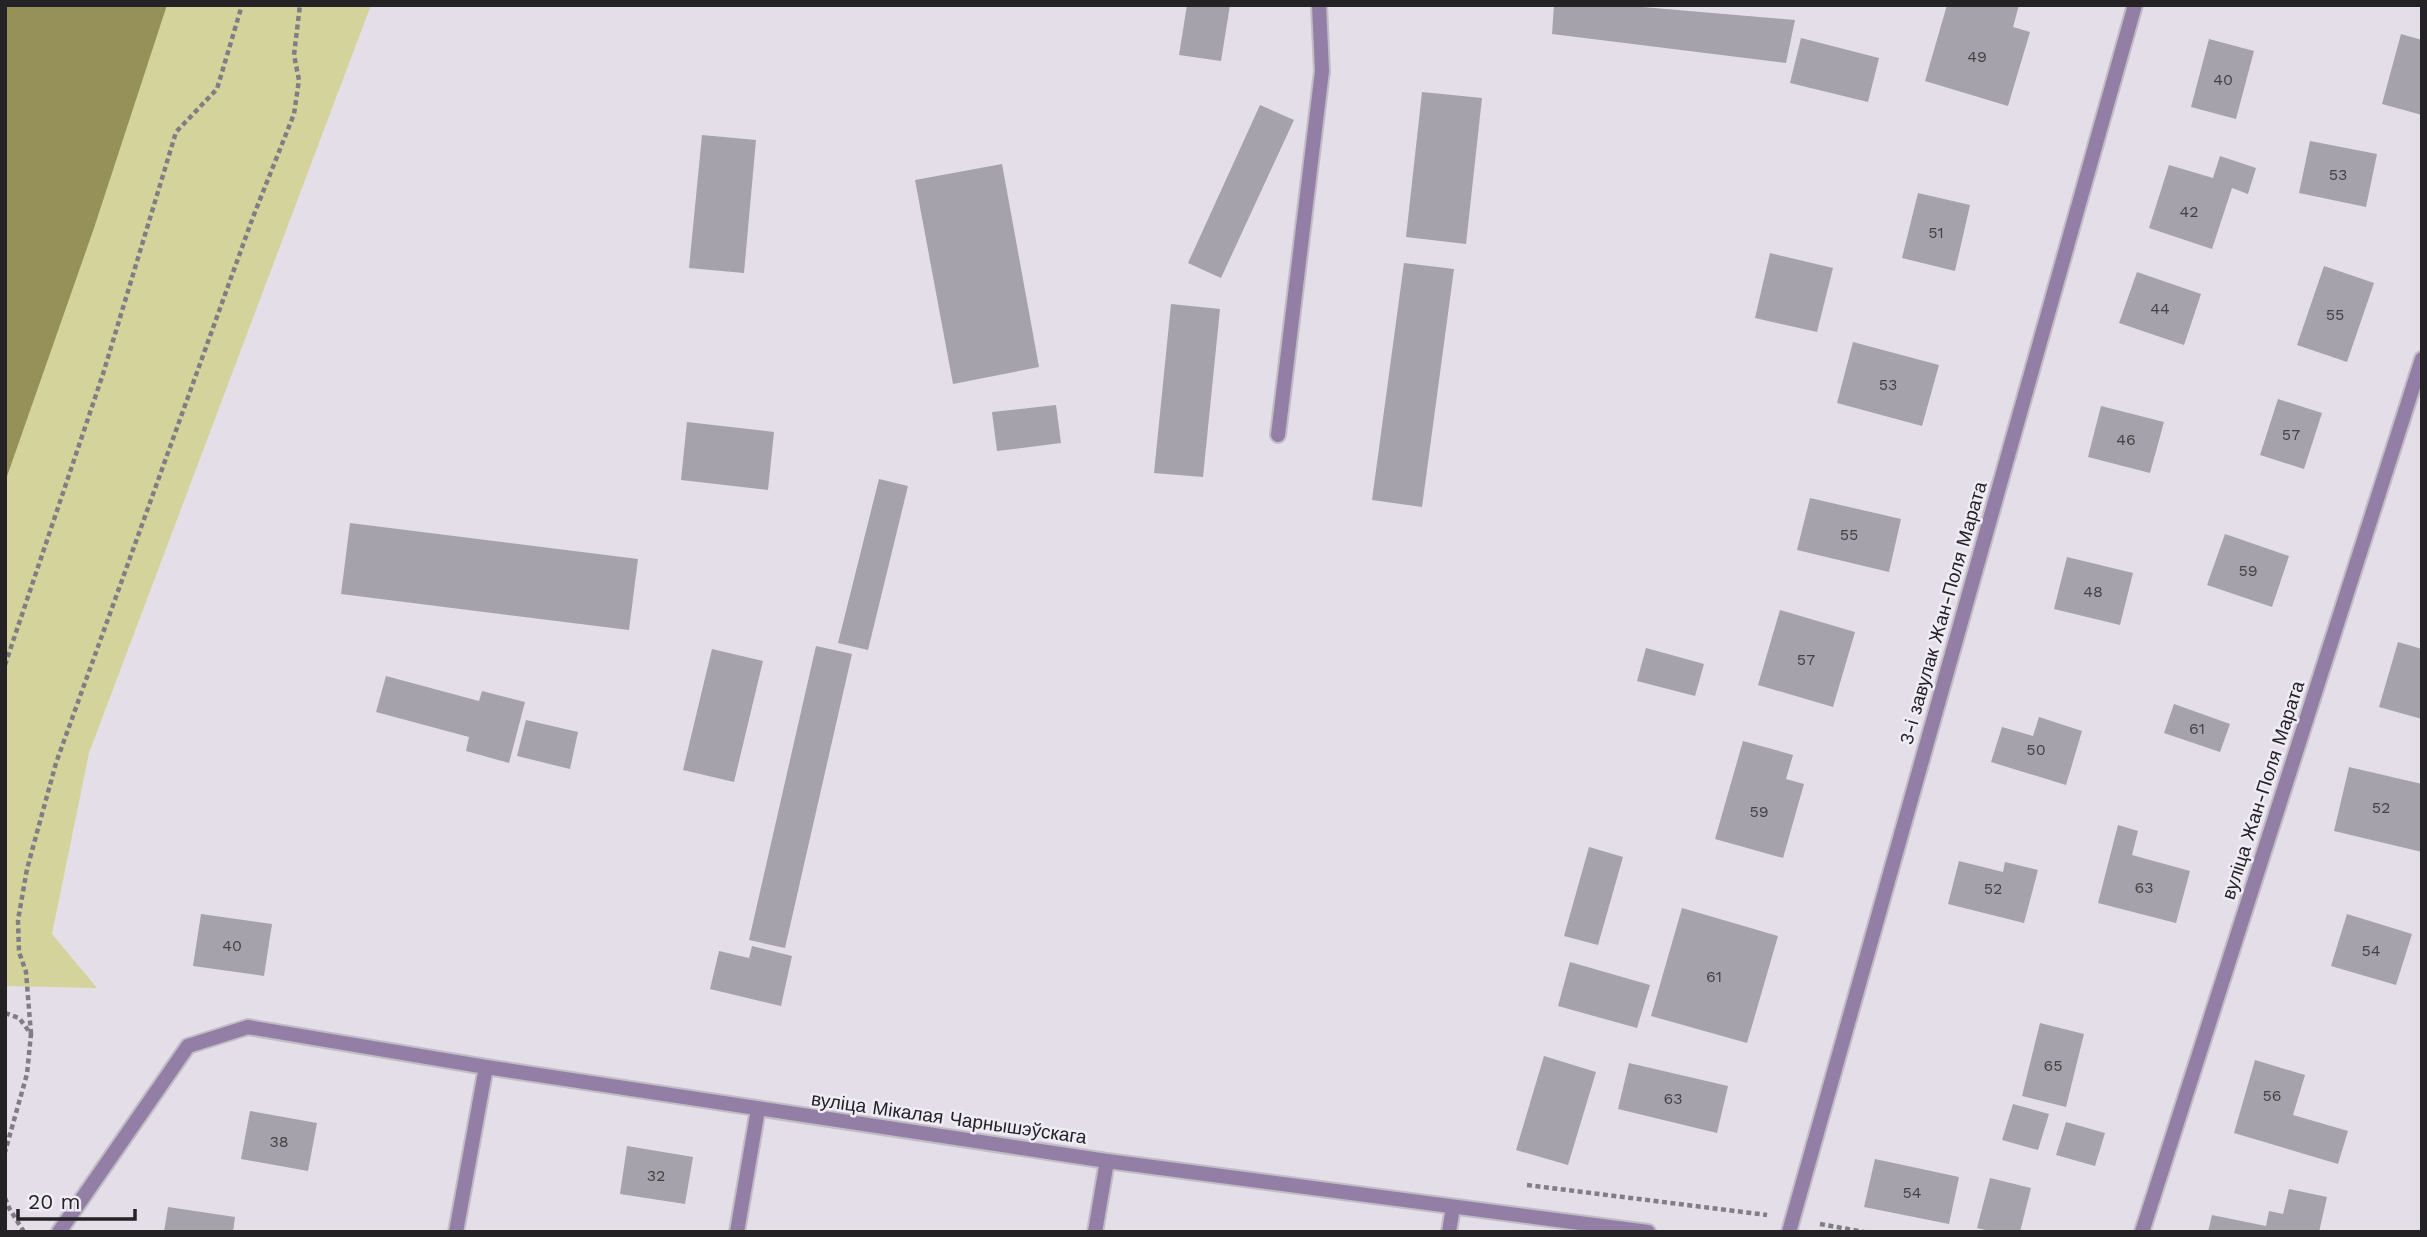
<svg xmlns="http://www.w3.org/2000/svg" width="2427" height="1237" font-family="'Work Sans',sans-serif">
<rect width="100%" height="100%" fill="#e3dee8"/>
<polygon fill="#d5d39c" points="155,5 371,5 89,753 52,934 97,988 5,986 5,467"/>
<polygon fill="#959159" points="5,5 167,5 94,228 5,482"/>
<g fill="#a6a2ab">
<polygon points="1187,5 1230,5 1221,61 1179,55"/>
<polygon points="1554,5 1619,5 1795,20 1786,63 1552,34"/>
<polygon points="1947,5 2019,5 2013,27 2030,32 2008,106 1925,81"/>
<polygon points="2401,34 2422,40 2422,115 2382,104"/>
<polygon points="1801,38 1879,58 1868,102 1790,83"/>
<polygon points="2209,39 2254,51 2236,119 2191,107"/>
<polygon points="1422,92 1482,98 1466,244 1406,237"/>
<polygon points="1260,105 1294,120 1221,278 1188,263"/>
<polygon points="702,135 756,140 744,273 689,268"/>
<polygon points="2310,141 2377,154 2366,207 2299,193"/>
<polygon points="2220,156 2256,168 2248,194 2232,188 2212,249 2149,228 2169,165 2213,178"/>
<polygon points="1002,164 1039,367 953,384 915,180"/>
<polygon points="1918,193 1970,205 1955,271 1902,258"/>
<polygon points="1770,253 1833,268 1817,332 1755,318"/>
<polygon points="1404,263 1454,269 1422,507 1372,500"/>
<polygon points="2324,266 2374,283 2347,362 2297,345"/>
<polygon points="2137,272 2201,294 2184,345 2119,323"/>
<polygon points="1171,304 1220,309 1203,477 1154,473"/>
<polygon points="1853,342 1939,365 1922,426 1837,403"/>
<polygon points="2278,399 2322,413 2304,469 2260,455"/>
<polygon points="1056,405 1061,443 997,451 992,412"/>
<polygon points="2101,406 2164,422 2150,473 2088,457"/>
<polygon points="687,422 774,432 768,490 681,480"/>
<polygon points="879,479 908,486 868,650 838,643"/>
<polygon points="1810,498 1901,519 1889,572 1797,550"/>
<polygon points="350,523 638,559 629,630 341,594"/>
<polygon points="2225,534 2289,556 2272,607 2207,585"/>
<polygon points="2067,557 2133,573 2120,625 2054,609"/>
<polygon points="1780,610 1855,632 1833,707 1758,685"/>
<polygon points="2398,642 2422,649 2422,719 2379,707"/>
<polygon points="816,646 852,654 785,948 749,940"/>
<polygon points="1646,648 1704,664 1695,696 1637,681"/>
<polygon points="712,649 763,661 734,782 683,770"/>
<polygon points="386,676 479,701 482,691 525,702 509,763 466,751 469,737 376,712"/>
<polygon points="2174,704 2230,724 2220,752 2164,733"/>
<polygon points="2039,717 2082,731 2066,785 1991,762 2002,727 2033,736"/>
<polygon points="526,720 578,732 570,769 517,756"/>
<polygon points="1743,741 1793,755 1786,779 1804,784 1783,858 1715,839"/>
<polygon points="2349,767 2422,784 2422,852 2334,831"/>
<polygon points="2118,825 2138,831 2132,855 2190,871 2176,923 2098,903"/>
<polygon points="1589,847 1623,857 1598,945 1564,936"/>
<polygon points="1959,861 2003,872 2005,862 2038,870 2024,923 1948,904"/>
<polygon points="1682,908 1778,936 1747,1043 1651,1016"/>
<polygon points="201,914 272,924 264,976 193,966"/>
<polygon points="2347,914 2412,934 2396,985 2331,966"/>
<polygon points="752,946 792,956 781,1006 710,989 719,951 749,958"/>
<polygon points="1570,962 1650,985 1637,1028 1558,1006"/>
<polygon points="2040,1023 2084,1034 2066,1107 2022,1096"/>
<polygon points="1544,1056 1596,1072 1568,1165 1516,1150"/>
<polygon points="2255,1060 2305,1075 2293,1115 2348,1131 2338,1164 2234,1133"/>
<polygon points="1629,1063 1728,1086 1717,1133 1618,1109"/>
<polygon points="2013,1104 2049,1114 2038,1150 2002,1140"/>
<polygon points="250,1111 317,1123 308,1171 241,1159"/>
<polygon points="2066,1122 2105,1133 2095,1166 2056,1155"/>
<polygon points="627,1146 693,1157 685,1204 620,1194"/>
<polygon points="1875,1159 1959,1177 1949,1224 1864,1207"/>
<polygon points="1990,1178 2031,1188 2020,1232 1994,1232 1977,1228"/>
<polygon points="2289,1189 2327,1197 2319,1232 2208,1232 2212,1215 2266,1226 2269,1211 2283,1214"/>
<polygon points="168,1207 235,1217 233,1232 164,1232"/>
</g>
<g fill="none" stroke-linecap="round" stroke-linejoin="round">
<defs>
<polyline id="service" points="1278,435 1322,71 1319,5"/>
<g id="minor">
<polyline points="59,1232 188,1046 248,1027 486,1067 1107,1161 1648,1232"/>
<polyline points="456,1232 486,1067"/>
<polyline points="737,1232 758,1109"/>
<polyline points="1095,1232 1107,1161"/>
<polyline points="1449,1232 1453,1207"/>
<polyline points="1789,1232 2135,5"/>
</g>
<polyline id="tertiary" points="2142,1232 2422,359"/>
</defs>
<use href="#service" stroke="#c1bcc5" stroke-width="18"/>
<use href="#minor" stroke="#c1bcc5" stroke-width="18"/>
<use href="#tertiary" stroke="#c1bcc5" stroke-width="18"/>
<g stroke="#817d84" stroke-width="4.5" stroke-dasharray="5 3.5" stroke-linecap="butt">
<polyline points="5,665 103,374 176,132 217,89 242,5"/>
<polyline points="5,1013 19,1018 31,1034 27,1074 5,1152"/>
<polyline points="31,1034 26,972 19,952 18,920 27,869 56,763 253,217 294,114 299,80 294,55 300,5"/>
<polyline points="1527,1185 1767,1215"/>
<polyline points="5,1198 9,1208 24,1232"/>
<polyline points="1820,1224 1864,1232"/>
</g>
<use href="#service" stroke="#937fa5" stroke-width="14"/>
<use href="#minor" stroke="#937fa5" stroke-width="14"/>
<use href="#tertiary" stroke="#937fa5" stroke-width="14"/>
</g>
<g text-anchor="middle" dominant-baseline="central" stroke-width="5" stroke-linejoin="round" paint-order="stroke">
<g font-size="16" fill="#444246">
<text x="1977" y="56">49</text>
<text x="2223" y="79">40</text>
<text x="2338" y="174">53</text>
<text x="2189" y="211">42</text>
<text x="1936" y="232">51</text>
<text x="2160" y="308">44</text>
<text x="2335" y="314">55</text>
<text x="1888" y="384">53</text>
<text x="2291" y="434">57</text>
<text x="2126" y="439">46</text>
<text x="1849" y="534">55</text>
<text x="2248" y="570">59</text>
<text x="2093" y="591">48</text>
<text x="1806" y="659">57</text>
<text x="2197" y="728">61</text>
<text x="2036" y="749">50</text>
<text x="2381" y="807">52</text>
<text x="1759" y="811">59</text>
<text x="2144" y="887">63</text>
<text x="1993" y="888">52</text>
<text x="232" y="945">40</text>
<text x="2371" y="950">54</text>
<text x="1714" y="976">61</text>
<text x="2053" y="1065">65</text>
<text x="2272" y="1095">56</text>
<text x="1673" y="1098">63</text>
<text x="279" y="1141">38</text>
<text x="656" y="1175">32</text>
<text x="1912" y="1192">54</text>
</g>
<g font-size="19" fill="#242225" stroke="#f0ecf5">
<text transform="translate(1943 613) rotate(-74)">3-і завулак Жан-Поля Марата</text>
<text transform="translate(2263 790) rotate(-72)">вуліца Жан-Поля Марата</text>
<text transform="translate(949 1118) rotate(8)">вуліца Мікалая Чарнышэўскага</text>
</g>
</g>
<rect width="2427" height="1237" fill="none" stroke="#242225" stroke-width="14"/>
<path d="M18 1209v10h117v-10" fill="none" stroke="#242225" stroke-width="3.5"/>
<text x="28" y="1209" font-size="21" fill="#242225" stroke="#f0ecf5" stroke-width="5" paint-order="stroke">20 m</text>
</svg>
